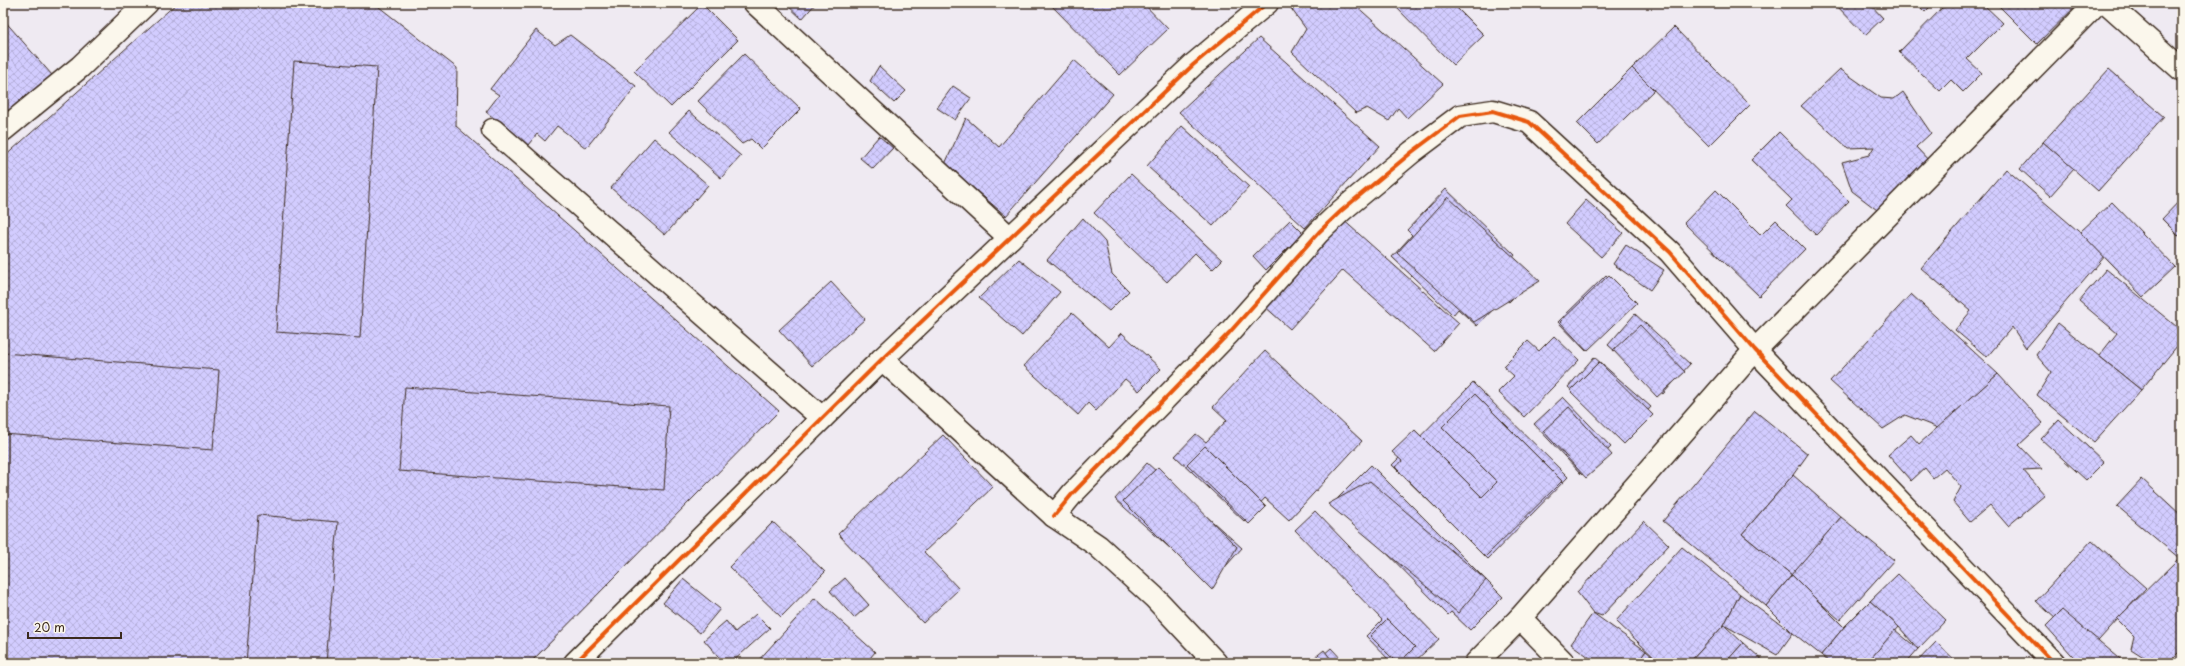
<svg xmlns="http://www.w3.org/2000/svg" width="2185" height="666" font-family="'Playpen Sans',sans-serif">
<defs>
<pattern id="building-cross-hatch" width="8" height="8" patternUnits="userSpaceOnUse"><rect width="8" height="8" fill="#d2ccff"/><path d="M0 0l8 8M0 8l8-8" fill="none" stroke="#b5afda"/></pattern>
</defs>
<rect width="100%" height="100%" fill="#efeaf2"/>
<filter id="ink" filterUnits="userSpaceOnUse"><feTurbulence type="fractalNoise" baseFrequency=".025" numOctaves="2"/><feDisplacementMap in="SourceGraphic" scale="8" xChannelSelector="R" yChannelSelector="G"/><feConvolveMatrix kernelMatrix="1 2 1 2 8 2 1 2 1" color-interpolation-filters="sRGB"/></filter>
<g filter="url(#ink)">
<g fill="url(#building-cross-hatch)" stroke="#3b2a1e">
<polygon points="177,3 374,3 457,68 456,126 779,411 530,663 3,663 3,158"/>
<polygon points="785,3 816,3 802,19"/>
<polygon points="1049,3 1143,3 1168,29 1120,75"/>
<polygon points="1287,3 1353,3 1443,84 1407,118 1398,108 1389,121 1367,108 1356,113 1292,52 1306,29"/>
<polygon points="1392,3 1452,3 1484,35 1453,65"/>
<polygon points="1834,3 1869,3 1883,18 1865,35"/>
<polygon points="1916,3 1934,3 1925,12"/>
<polygon points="1947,3 1982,3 2003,23 1967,59 1982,73 1963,92 1951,80 1940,91 1899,52"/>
<polygon points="1996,3 2079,3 2037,44"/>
<polygon points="702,4 738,40 671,107 634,71"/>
<polygon points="3,19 52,75 3,118"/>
<polygon points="1674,27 1750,105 1709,146 1632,68"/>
<polygon points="536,30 555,45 570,35 636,86 586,148 557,126 545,141 537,134 528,145 486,112 499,95 490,89"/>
<polygon points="1259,38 1380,146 1305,228 1179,112"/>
<polygon points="744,54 801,109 761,149 751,139 742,144 698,101"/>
<polygon points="1074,60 1113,94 1006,216 945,164 966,118 999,147"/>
<polygon points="294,61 377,67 360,338 276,332"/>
<polygon points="879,66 906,91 894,103 870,81"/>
<polygon points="1632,68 1654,90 1598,144 1577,123"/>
<polygon points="1840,69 1881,98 1894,99 1903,92 1931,133 1916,147 1932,164 1881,213 1852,191 1842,162 1869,155 1874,147 1848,148 1801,106"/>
<polygon points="2109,69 2164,117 2098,191 2043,142"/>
<polygon points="953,86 971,98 955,120 937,108"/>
<polygon points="689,111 741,156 721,178 669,132"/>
<polygon points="1182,126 1249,187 1213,226 1147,166"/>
<polygon points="1779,132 1849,201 1816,235 1786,206 1792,200 1751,160"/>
<polygon points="879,136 893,148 873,169 860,158"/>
<polygon points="654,138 708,185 665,235 611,188"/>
<polygon points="2043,142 2074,169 2050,196 2020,169"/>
<polygon points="2006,169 2106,255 2026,348 2012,327 1987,357 1955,330 1971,311 1921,268"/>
<polygon points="1131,174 1222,260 1212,270 1195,253 1167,282 1094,213"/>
<polygon points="1446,189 1515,255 1511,260 1526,273 1516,284 1522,289 1509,302 1504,298 1477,326 1458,309 1453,315 1392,257 1412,235 1407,230"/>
<polygon points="1716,190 1761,235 1776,220 1805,249 1759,296 1684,223"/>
<polygon points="1448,197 1540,281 1474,322 1397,253"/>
<polygon points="2182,198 2182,239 2162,219"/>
<polygon points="1586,200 1623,233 1601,257 1565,224"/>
<polygon points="2112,202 2175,267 2143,297 2080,232"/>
<polygon points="1083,218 1105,242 1112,274 1129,291 1109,311 1047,260"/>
<polygon points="1341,218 1459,323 1434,351 1343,270 1290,329 1263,305"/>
<polygon points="1290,220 1303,233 1266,270 1253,256"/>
<polygon points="1626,245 1664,270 1650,290 1613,264"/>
<polygon points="1019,259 1060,292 1022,336 979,298"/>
<polygon points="2106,269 2182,331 2182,340 2141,390 2099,356 2117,333 2079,301"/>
<polygon points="1606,275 1635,303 1586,351 1558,322"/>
<polygon points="1609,275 1637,303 1587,351 1560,322"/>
<polygon points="831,282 865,319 812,366 779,330"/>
<polygon points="1911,294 1998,374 1938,428 1905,415 1883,429 1830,381"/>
<polygon points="1072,313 1109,347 1122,333 1161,369 1139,391 1125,379 1096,411 1088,403 1078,415 1024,366"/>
<polygon points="1635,314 1690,364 1663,394 1608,345"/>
<polygon points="2058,323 2141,390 2094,442 2037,395 2051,372 2036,355"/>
<polygon points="1640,325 1685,372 1657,397 1613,350"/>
<polygon points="1554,336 1579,360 1524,417 1498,392 1514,376 1503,366 1528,341 1539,351"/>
<polygon points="1265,351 1362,441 1289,520 1265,498 1244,521 1175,456 1196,434 1206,442 1227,420 1213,407"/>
<polygon points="3,353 219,370 213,450 3,434"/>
<polygon points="1594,357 1651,407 1624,437 1568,387"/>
<polygon points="1599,362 1653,415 1624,444 1570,391"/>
<polygon points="1998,374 2043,423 2019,445 2042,469 2023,470 2045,495 2008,526 1990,505 1970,522 1953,502 1961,487 1945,468 1933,478 1925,468 1911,481 1888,455 1911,435 1919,444"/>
<polygon points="1473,383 1568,477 1488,559 1392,465"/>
<polygon points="405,387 669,406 664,490 399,471"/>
<polygon points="1475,394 1562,481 1485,557 1395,467 1402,461 1392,452 1415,430 1482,497 1497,482 1442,427"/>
<polygon points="1563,397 1611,447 1582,475 1534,424"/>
<polygon points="1569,407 1612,455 1586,478 1543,431"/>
<polygon points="1755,411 1808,454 1793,475 1742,534 1792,575 1766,606 1663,521"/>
<polygon points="2059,420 2104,462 2086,480 2041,439"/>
<polygon points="943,435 993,487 924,552 959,589 923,623 838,534"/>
<polygon points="1205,446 1266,507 1249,524 1187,464"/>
<polygon points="1147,463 1242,548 1210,584 1115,499"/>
<polygon points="1371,465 1503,597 1470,630 1451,612 1448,615 1335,501"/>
<polygon points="1158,467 1237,547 1212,590 1123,501"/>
<polygon points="1793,475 1841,517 1792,575 1742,534"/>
<polygon points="2142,479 2182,516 2182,555 2179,558 2117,506"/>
<polygon points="1370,481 1486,580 1458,613 1328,504"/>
<polygon points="1315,511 1439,639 1413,663 1389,663 1390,661 1366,636 1382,620 1295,530"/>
<polygon points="258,515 338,522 326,663 246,663"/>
<polygon points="1841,517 1894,560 1840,620 1790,576"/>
<polygon points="1644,521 1669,545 1602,616 1593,613 1577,592"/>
<polygon points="773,522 825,572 781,617 729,567"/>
<polygon points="2092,540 2146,588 2090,650 2036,601"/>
<polygon points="1682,547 1740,594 1724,625 1689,663 1660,663 1616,621"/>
<polygon points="2179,558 2182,561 2182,649 2168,663 2153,663 2131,649 2134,636 2117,619"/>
<polygon points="1898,574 1946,620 1918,649 1899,627 1870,601"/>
<polygon points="1792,575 1844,627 1821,655 1793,633 1766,606"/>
<polygon points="845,578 869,605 854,618 830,591"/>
<polygon points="683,579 720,609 700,633 663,603"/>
<polygon points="1740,594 1793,633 1777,655 1724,625"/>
<polygon points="815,598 875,652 866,663 756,663"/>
<polygon points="1870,601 1899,627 1867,663 1830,663 1821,655 1844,627"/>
<polygon points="2062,610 2125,663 2079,663 2046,626"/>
<polygon points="1593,613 1646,651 1637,663 1597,663 1571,644"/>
<polygon points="756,614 770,628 731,663 724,663 704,640 726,621 735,632"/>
<polygon points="1387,619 1415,647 1399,663 1397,663 1370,636"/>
<polygon points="1724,625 1743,643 1725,663 1689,663"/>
<polygon points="1895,630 1918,649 1906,663 1867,663"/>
<polygon points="1936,642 1958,663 1916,663"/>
<polygon points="1743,643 1766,663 1725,663"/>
<polygon points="1331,648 1345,663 1314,663"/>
<polygon points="1324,650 1334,663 1308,663"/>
<polygon points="1646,651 1660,663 1637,663"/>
</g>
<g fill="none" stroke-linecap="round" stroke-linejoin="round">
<defs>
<g id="street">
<polyline points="755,3 1010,238"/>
<polyline points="2107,3 2182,70"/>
<polyline points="3,130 80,67 147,3"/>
<polyline points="493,130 822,418"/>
<polyline points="882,359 1054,516 1098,546 1154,597 1216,663"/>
<polyline points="1054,516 1073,493 1229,333 1319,232 1341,211 1412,152 1460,116 1493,111 1529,122 1670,252 1755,350 2054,663"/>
<polyline points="1520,618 1564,663"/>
<polyline points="575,663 882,359 1193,65 1267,3"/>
<polyline points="1476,663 1520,618 1755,350 2097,3"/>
</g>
</defs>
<use href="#street" stroke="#3b2a1e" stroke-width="25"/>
<use href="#street" stroke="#fbf7ec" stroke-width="22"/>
<defs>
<g id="cycleway">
<polyline points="1054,516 1073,493 1229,333 1319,232 1341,211 1412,152 1460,116 1493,111 1529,122 1670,252 1755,350 2054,663"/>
<polyline points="575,663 882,359 1193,65 1267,3"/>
</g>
</defs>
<use href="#cycleway" stroke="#fbf7ec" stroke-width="6"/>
<use href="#cycleway" stroke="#e8590c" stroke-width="4"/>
</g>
</g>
<rect width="2185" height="666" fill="none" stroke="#fbf7ec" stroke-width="16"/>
<rect x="8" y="8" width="2169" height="650" fill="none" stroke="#3b2a1e" stroke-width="1.5" filter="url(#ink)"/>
<path d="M28 632v6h93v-6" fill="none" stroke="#3b2a1e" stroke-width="2"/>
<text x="34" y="632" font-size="12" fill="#3b2a1e" stroke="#fbf7ec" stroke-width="3" paint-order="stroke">20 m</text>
</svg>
